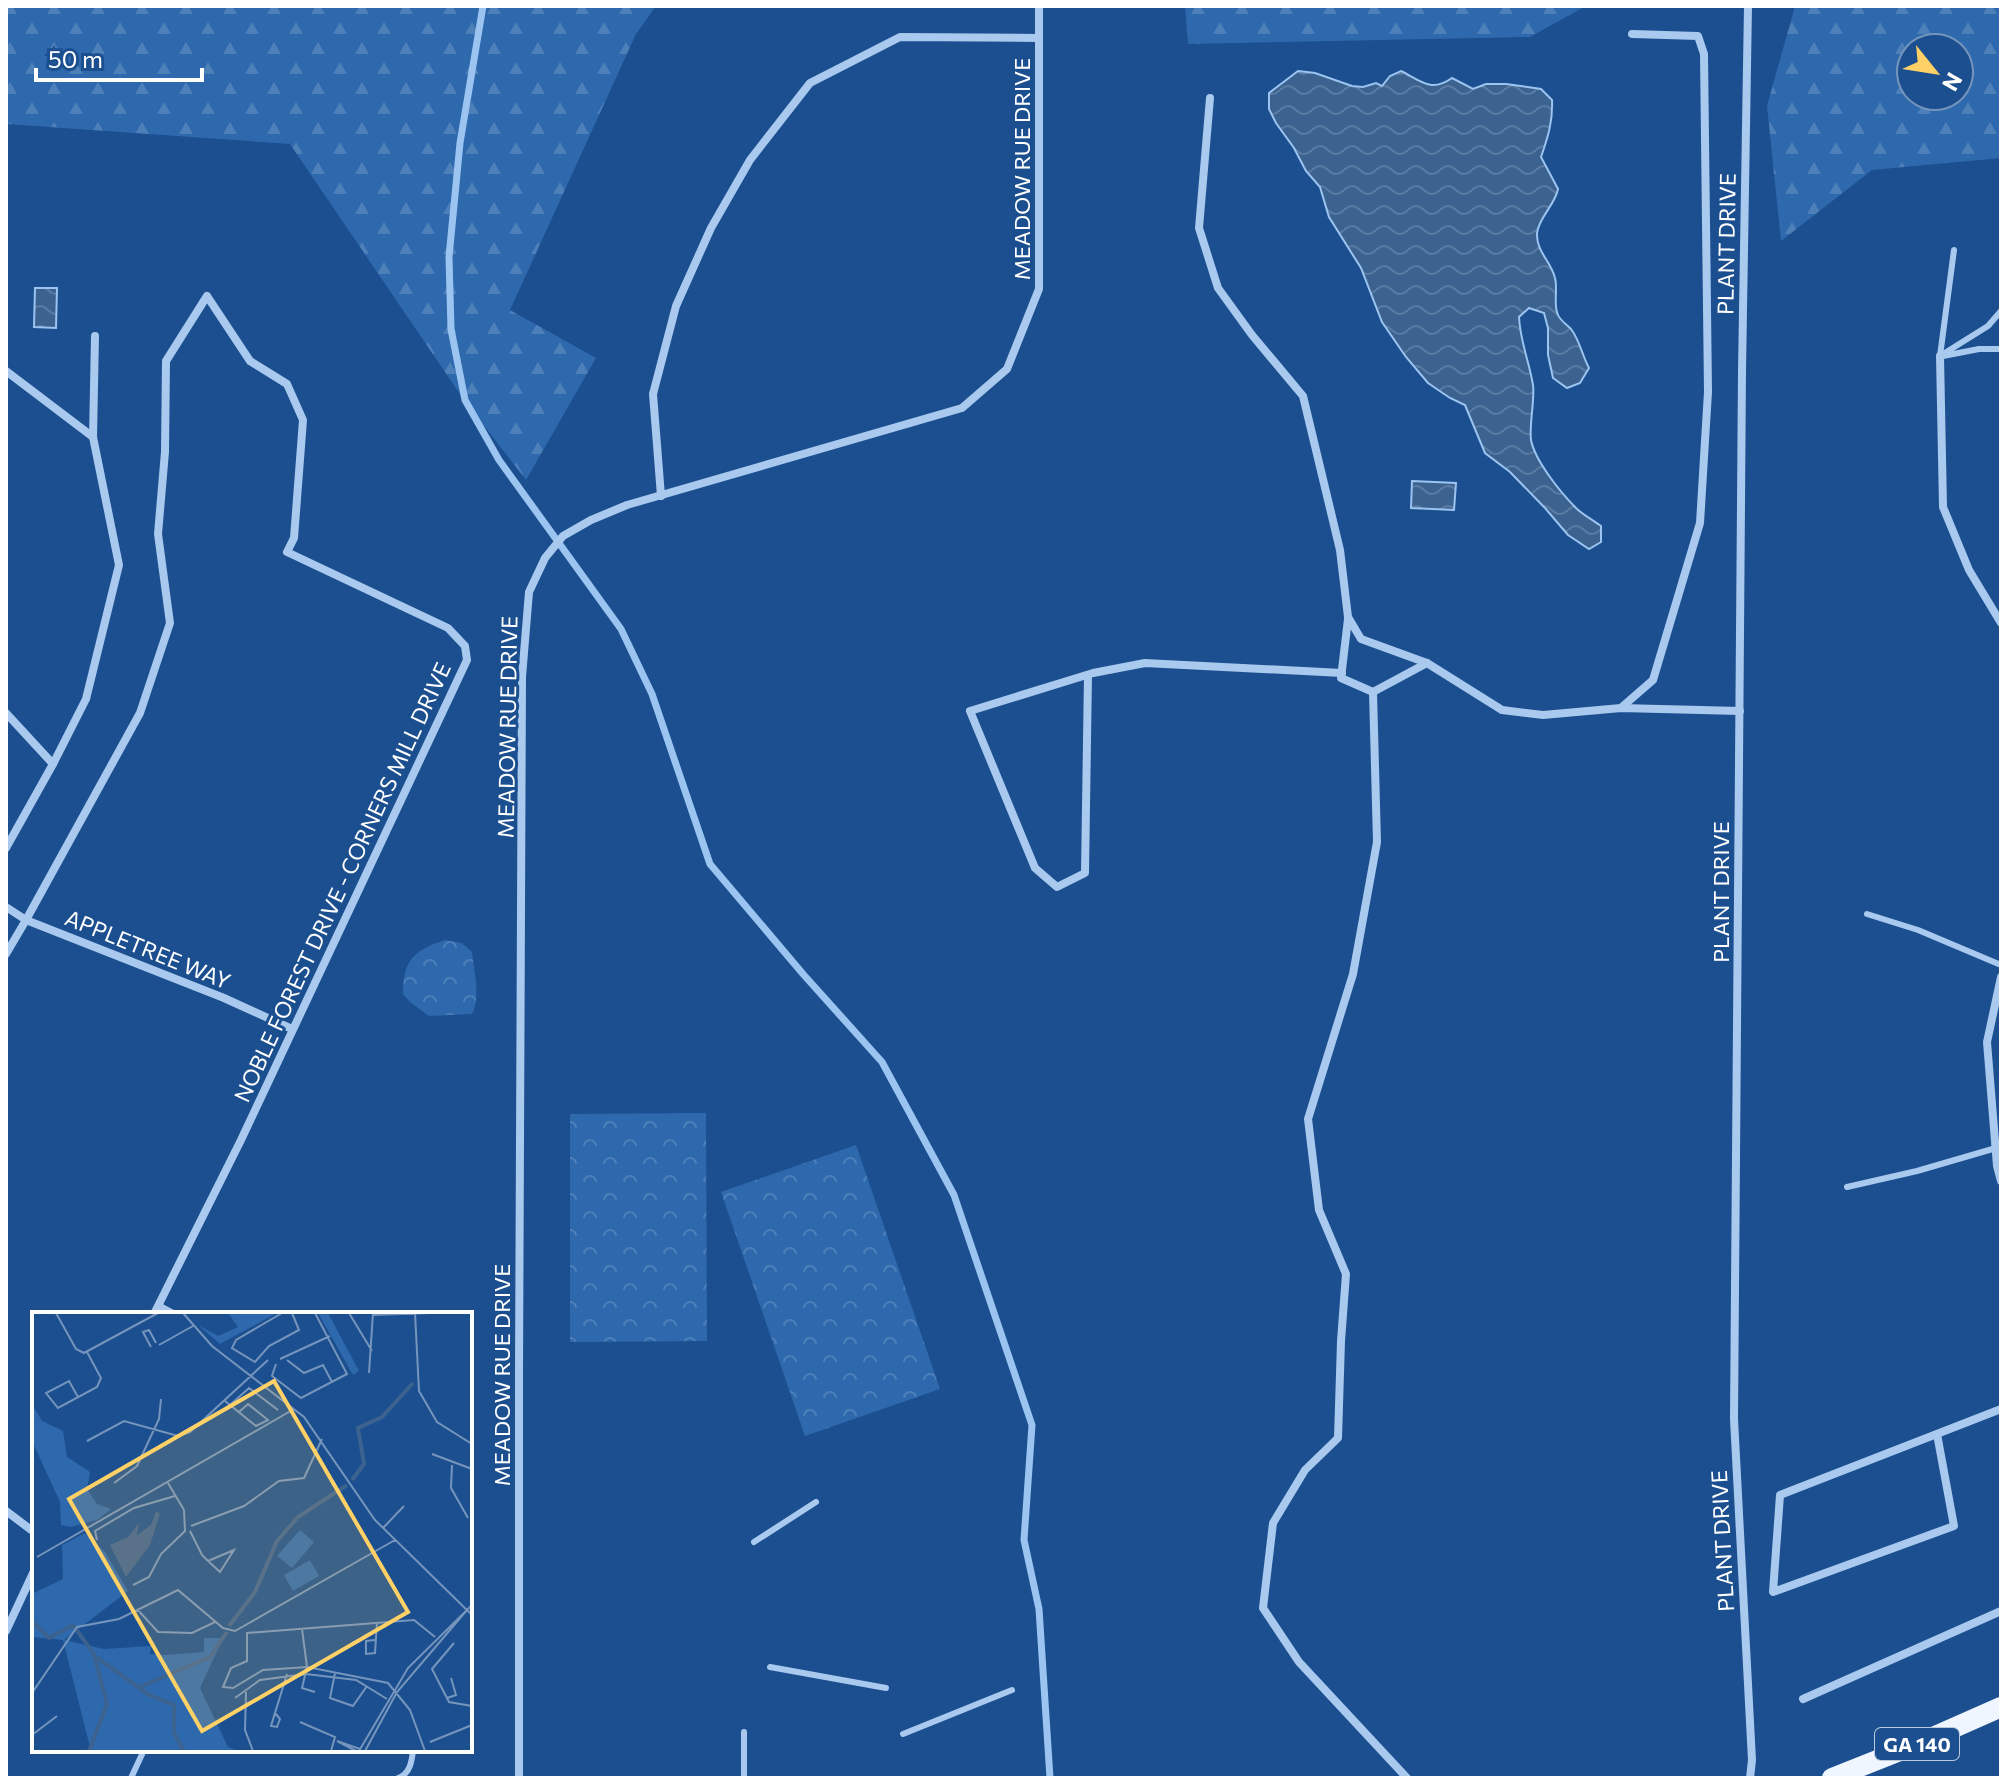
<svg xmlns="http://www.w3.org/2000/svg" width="2007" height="1784" font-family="Commissioner,sans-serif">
<defs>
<pattern id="forest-firs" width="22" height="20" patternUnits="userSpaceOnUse" patternTransform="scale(2)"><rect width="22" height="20" fill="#2e69ad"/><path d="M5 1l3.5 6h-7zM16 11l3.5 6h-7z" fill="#4d80b9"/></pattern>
<pattern id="park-crowns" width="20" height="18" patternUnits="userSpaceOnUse" patternTransform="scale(2)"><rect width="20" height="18" fill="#2e69ad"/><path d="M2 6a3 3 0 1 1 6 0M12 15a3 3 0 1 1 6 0" fill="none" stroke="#4d80b9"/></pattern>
<pattern id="water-waves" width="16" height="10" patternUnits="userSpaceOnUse" patternTransform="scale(2)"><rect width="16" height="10" fill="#3c6290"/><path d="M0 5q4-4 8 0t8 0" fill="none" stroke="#597aa1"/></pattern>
</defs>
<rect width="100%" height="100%" fill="#1b4f8f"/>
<g fill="url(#forest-firs)" fill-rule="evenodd">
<polygon points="6,6 656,6 636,34 510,310 596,358 526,480 464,400 290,144 6,124"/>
<polygon points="1185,6 1586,6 1530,37 1188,44"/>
<path d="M1795,6h206v152l-129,12 -91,71 -14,-135zM1911,48h48v48h-48z"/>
</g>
<g fill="url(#park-crowns)">
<path d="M445,940l17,3 10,9c2,19 9,45 0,62l-43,2 -19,-14 -7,-8c0,-34 11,-44 42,-54z"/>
<polygon points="706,1113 707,1341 570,1342 570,1114"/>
<polygon points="856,1145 940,1389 805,1436 721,1192"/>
</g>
<g fill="url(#water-waves)" stroke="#9cc4f0" stroke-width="2">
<path d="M1298,71l17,2 37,13 11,1 13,-4 6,3 8,-10 11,-5c20,10 30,22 51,7l21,11 13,-5h20l35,5 11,11c1,21 -4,37 -11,57l17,32c-3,16 -19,28 -21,44 -1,19 14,28 18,45 3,11 -2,27 3,37 2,5 9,10 13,14 9,12 11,26 18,39l-9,15 -13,5 -14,-10 -5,-23v-27l-4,-15 -15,-5 -10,9c1,24 10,44 14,68 2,15 -4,39 -2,55 4,21 30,53 45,68 7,7 17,12 25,18v16l-12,7 -21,-14 -23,-27 -35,-36 -25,-19 -20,-48 -15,-7 -22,-15 -22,-26 -24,-35 -21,-54 -32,-51 -9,-30 -14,-16 -12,-23 -18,-25 -7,-14v-16z"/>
<polygon points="35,288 57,288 56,328 34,327"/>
<polygon points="1412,481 1456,483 1454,510 1411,508"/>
</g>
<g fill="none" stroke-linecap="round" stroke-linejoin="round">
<polyline stroke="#9cc4f0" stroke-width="7" points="483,6 460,143 449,257 451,329 465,400 499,460 621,629 652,694 710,864 803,974 882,1062 954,1195 1032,1425 1024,1540 1039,1609 1050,1778"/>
<g stroke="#a9c9ee" stroke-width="6">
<polyline points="1940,356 1954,250"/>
<polyline points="1940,356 1988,326 2001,311"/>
<polyline points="1943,356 1979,349 2001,349"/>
<polyline points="1867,914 1918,930 2001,965"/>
<polyline points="1847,1187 1917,1171 1996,1148"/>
<polyline points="158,1305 175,1314"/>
<polyline points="754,1542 816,1502"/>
<polyline points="770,1667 886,1688"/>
<polyline points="903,1734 1012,1690"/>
<polyline points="131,1778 144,1750"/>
<path d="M398,1778c12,-4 14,-17 15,-28"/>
<polyline points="744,1778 744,1732"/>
</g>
<g stroke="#a9c9ee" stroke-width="8">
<polyline points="1748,6 1742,371 1734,1419 1752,1760 1750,1778"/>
<polyline points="1210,98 1199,228 1218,288 1252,335 1303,396 1340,550 1348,617 1361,639 1427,663 1502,710 1543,715 1621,708 1740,711"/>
<polyline points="1940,356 1943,507 1969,570 2001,623"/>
<polyline points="6,371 93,437"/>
<polyline points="661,496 653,394 676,306 711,228 750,160 810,83 900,37 1038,38"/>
<polyline points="1348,619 1341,678 1373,692 1427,663"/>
<polyline points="1088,675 1085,873 1057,887 1035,868 970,711 1093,673 1145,663 1342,673"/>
<polyline points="1373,692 1377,842 1353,974 1308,1119 1319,1210 1346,1274 1341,1341 1338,1438 1305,1470 1273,1523 1263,1608 1299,1662 1407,1778"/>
<polyline points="1622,707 1653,680 1700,523 1708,392 1704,54 1698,36 1632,34"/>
<polyline points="6,713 53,764"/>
<polyline points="6,848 53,764 86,699 119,565 93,437 95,336"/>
<polyline points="6,907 26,920 140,713 170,623 158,534 165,452 166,361 207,296 250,361 287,384 303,420 294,538 287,552 448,628 465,646 467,660 241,1140 154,1314"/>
<polyline points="6,954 26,920 224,998 292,1029"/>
<polyline points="2001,977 1987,1042 1997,1166 2001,1181"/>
<polyline points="1937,1434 1954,1526 1773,1592 1780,1495 2001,1409"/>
<polyline points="6,1511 34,1532"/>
<polyline points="6,1631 34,1571"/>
<polyline points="1803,1699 2001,1611"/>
<polyline points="519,1778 519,1372 522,677 529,592 545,558 563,536 591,520 627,505 962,408 1007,369 1039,289 1039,6"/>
</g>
<polyline stroke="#f0f6ff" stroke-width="20" points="1832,1778 1915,1745 2001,1707"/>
</g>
<g text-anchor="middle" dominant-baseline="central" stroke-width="6" stroke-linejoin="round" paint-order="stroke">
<rect fill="#1b4f8f" stroke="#bbcadd" stroke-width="2" x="1875" y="1728" width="84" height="32" rx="6"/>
<g font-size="20" font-weight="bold" fill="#fff">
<text x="1917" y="1744">GA 140</text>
</g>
<g font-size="22" fill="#fff" stroke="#1b4f8f">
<text transform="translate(1021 169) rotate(-90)">MEADOW RUE DRIVE</text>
<text transform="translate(1726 244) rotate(-89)">PLANT DRIVE</text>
<text transform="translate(507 727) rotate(-89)">MEADOW RUE DRIVE</text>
<text transform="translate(342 882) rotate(-65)">NOBLE FOREST DRIVE - CORNERS MILL DRIVE</text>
<text transform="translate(1720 892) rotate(-90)">PLANT DRIVE</text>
<text transform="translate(148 949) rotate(22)">APPLETREE WAY</text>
<text transform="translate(501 1375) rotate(-90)">MEADOW RUE DRIVE</text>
<text transform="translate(1722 1541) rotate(-93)">PLANT DRIVE</text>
</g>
</g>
<g transform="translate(32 1312)">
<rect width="440" height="440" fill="#1b4f8f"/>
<path d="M196,1h49l-57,31 -22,-19 20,11 20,-9zM286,1h10l31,58 -6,4zM0,92l10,17 21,10 4,26 23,15 -3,17 10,15 14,5 -14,11 -26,7 -10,-2 -1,-23 -28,-61zM53,221l20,19 23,39 -64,49 40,9 47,-3 -1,8 14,1 40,-3v-14h19l-23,50 28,59 10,4h-147l-28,-111 -31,-3v-43l31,-15 -1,-34z" fill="#2e69ad"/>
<path d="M268,218l14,12 -22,26 -15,-12zM278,248l9,16 -26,15 -9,-16z" fill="#2e69ad"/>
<path d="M124,199l4,3 -10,31 -24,32 -16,-32 18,-8 11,-14 -2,12 14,-10z" fill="#3c6290"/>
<path fill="none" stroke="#3c6290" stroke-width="4" d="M320,168l12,-16 -6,-36 24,-11 31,-34M0,309l17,17 24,-13 21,29 13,50 -18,47M197,314l26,-34 22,-51 21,-24 49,-32M64,345l53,38 25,10v28l10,18M108,375l70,-30 17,-25"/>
<path fill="none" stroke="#7695bc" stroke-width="2" d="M24,1l20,36 8,4 74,-40M151,1l29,33 92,71 71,103 97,95M250,1l-46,27 -4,8 23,14 14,-16 30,-16 -7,-17M317,1l23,38M383,1l4,78 18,31 35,22M341,3l57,-2M127,33l34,-19M119,35l-8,-15 6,-2 7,13M248,47l50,-23M255,48l17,13 19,-8 9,17M244,52l-4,12 29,22 46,-24 -32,-61M337,61l4,-60M46,85l-9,-16 -23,12 12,15 39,-21 4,-9 -14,-26M193,89l31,25 12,-6 -20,-16 -9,8M198,93l19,-17 29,22M55,129l37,-20 54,15 12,-4 78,-72M400,142l40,15M420,153l-1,23 17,30M82,171l23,-17 22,-47 2,-20M159,214l53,-20 35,-25 25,-3 18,-39M351,216l21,-22M158,219l12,24 5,5 13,12 14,-22 -26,11M65,228l-2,-9 39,-23 41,-12M5,245l257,-148M101,273l16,-8 12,-23 24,-23 -1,-21 -16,-27M105,297l21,23 34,1 23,-11M270,317l5,38 81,16 22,27 15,41M343,328l-9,1v13l9,-1 2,-30M422,331l-22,26 17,33 23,4M303,361l-5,25 23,8 14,-20M214,380l-1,38 8,21M283,380l-13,-4 5,-21 -44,3 -30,18 -10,-1 8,-19 16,-7v-28l167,-13 21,17M0,381l45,-66 42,-8 59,-29 45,38 12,3 160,-91M203,386l25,-18 46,-6 50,6 31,19M415,386l9,-3 -5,-17M243,401l5,6 -3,8 -6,-1 16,-52M268,410l35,15 -4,14M0,423l25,-19M305,429l19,10h20M305,429l23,8M398,430l42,-17M327,439l49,-83 64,-63M333,439l32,-59 70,-82"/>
<path fill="#ffd166" fill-opacity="0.15" stroke="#ffd166" stroke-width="4" d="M242,69l134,231 -206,119 -133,-232z"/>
<rect width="440" height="440" fill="none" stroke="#fff" stroke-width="4"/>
</g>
<rect width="2007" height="1784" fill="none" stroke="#ffffff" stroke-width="16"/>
<g transform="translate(1935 72) rotate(120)"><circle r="38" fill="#1b4f8f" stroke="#7695bc" stroke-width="2"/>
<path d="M0-6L14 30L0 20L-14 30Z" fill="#ffd166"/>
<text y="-12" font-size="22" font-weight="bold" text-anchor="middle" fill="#ffffff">N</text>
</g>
<path d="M36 68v12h166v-12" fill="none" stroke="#ffffff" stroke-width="4"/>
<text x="48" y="68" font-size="24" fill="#ffffff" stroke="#1b4f8f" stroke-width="6" paint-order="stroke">50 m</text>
</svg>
